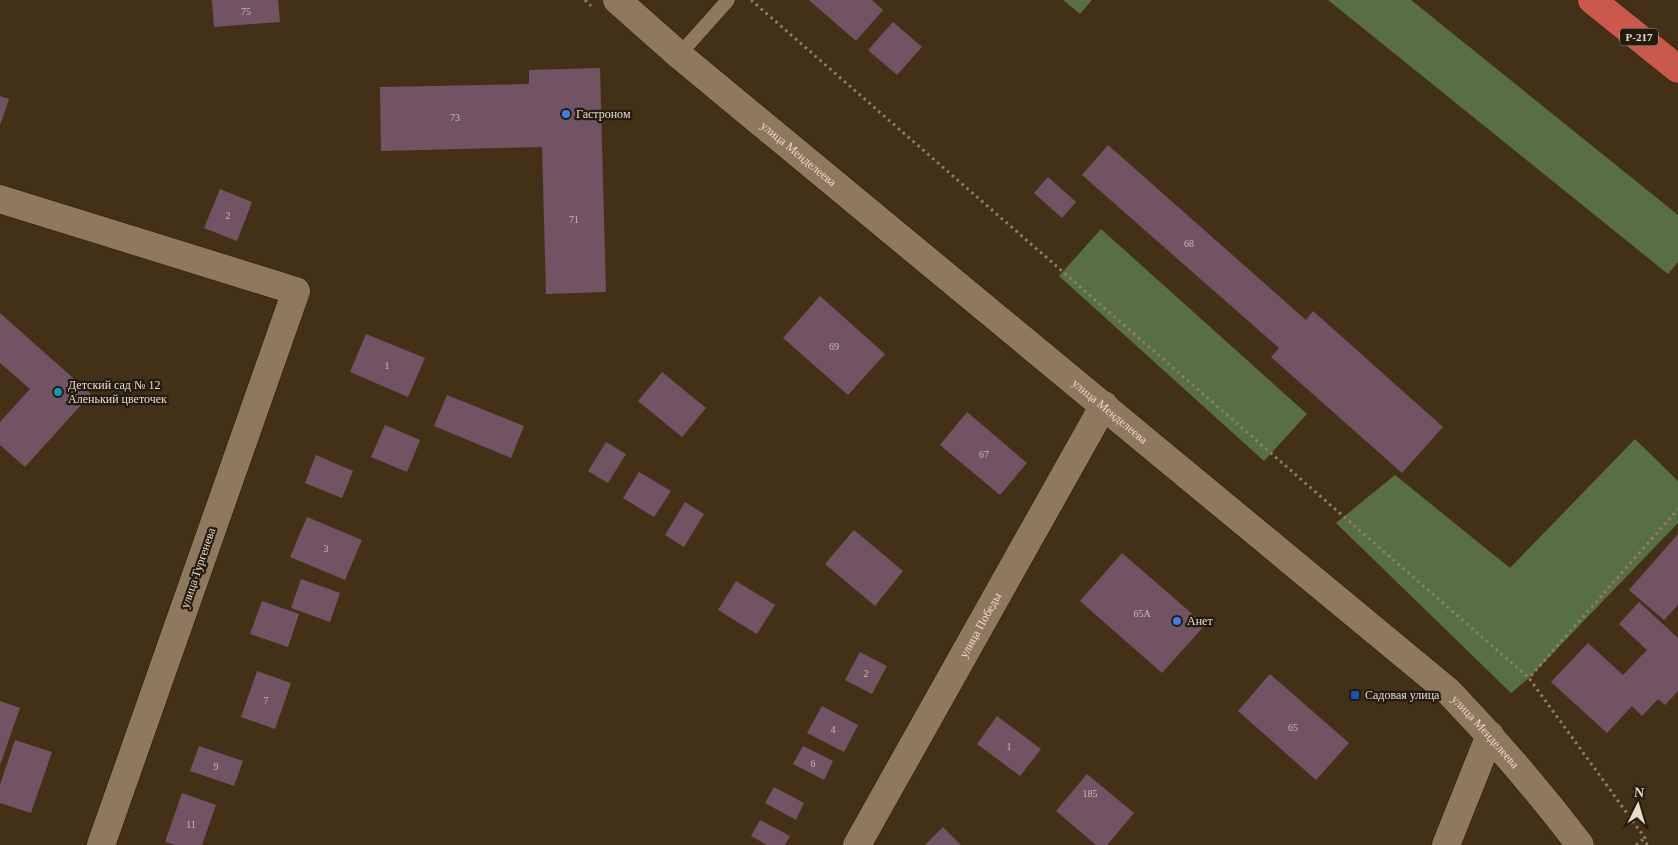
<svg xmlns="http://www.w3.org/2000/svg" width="1678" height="845" font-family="Georgia,serif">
<rect width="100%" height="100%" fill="#433117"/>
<g fill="#586f44">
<polygon points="1063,0 1092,0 1080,14"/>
<polygon points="1328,0 1411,0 1678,215 1678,262 1668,274"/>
<polygon points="1101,229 1307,414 1264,461 1059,276"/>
<polygon points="1635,439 1678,481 1678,523 1529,678 1511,693 1336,523 1395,475 1510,568"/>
</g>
<g fill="#715364">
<polygon points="212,0 278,0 280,22 214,27"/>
<polygon points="809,0 872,0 883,10 856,41"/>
<polygon points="893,22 922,47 897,75 868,50"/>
<polygon points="600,68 606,292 546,294 542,147 381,151 380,87 529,84 529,70"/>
<polygon points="0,96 9,99 0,125"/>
<polygon points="1108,145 1306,320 1313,311 1443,427 1402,473 1271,357 1279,348 1082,175"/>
<polygon points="1048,177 1076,202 1062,218 1034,193"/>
<polygon points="220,189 252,202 237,241 204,228"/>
<polygon points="820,296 885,354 848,395 783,338"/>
<polygon points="0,313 91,394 25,467 0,445 0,422 30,389 0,363"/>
<polygon points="366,334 425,358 408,397 350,372"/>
<polygon points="662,372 706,408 682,437 638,401"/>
<polygon points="447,395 524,426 511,458 434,426"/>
<polygon points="967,412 1027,463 1000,495 940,445"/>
<polygon points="385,425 420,440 407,472 371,457"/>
<polygon points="606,442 626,454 608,483 588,471"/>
<polygon points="316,455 353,471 342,498 305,483"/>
<polygon points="639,472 671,491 654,517 623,498"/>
<polygon points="685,502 704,514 684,547 665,535"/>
<polygon points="307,517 362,540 345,580 290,557"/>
<polygon points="854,530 903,571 875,606 825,564"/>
<polygon points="1678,534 1678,605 1664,620 1629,590"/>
<polygon points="1122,553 1205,625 1162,673 1080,601"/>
<polygon points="301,579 340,593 330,622 291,608"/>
<polygon points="736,581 775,605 757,634 718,610"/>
<polygon points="262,601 299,614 288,647 250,634"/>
<polygon points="1639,602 1678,638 1678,691 1665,705 1658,699 1642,716 1632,706 1607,733 1551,682 1588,643 1623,675 1647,650 1619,624"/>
<polygon points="860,652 887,666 872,694 845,680"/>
<polygon points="257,671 291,683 275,729 241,717"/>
<polygon points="1270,674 1349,743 1316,780 1238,711"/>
<polygon points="0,701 20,708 0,765"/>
<polygon points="822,706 858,725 844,752 807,733"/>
<polygon points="997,716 1041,749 1020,776 977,744"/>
<polygon points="15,740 52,752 31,813 0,803 0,785"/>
<polygon points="199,746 243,761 234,786 190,771"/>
<polygon points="803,746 833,761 824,780 793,764"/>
<polygon points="1087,774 1134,813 1107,845 1096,845 1056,811"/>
<polygon points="774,787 804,803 796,820 765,803"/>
<polygon points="182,793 216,805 202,845 175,845 165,842"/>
<polygon points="760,820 790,836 785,845 767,845 751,836"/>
<polygon points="943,827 961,845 925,845"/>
</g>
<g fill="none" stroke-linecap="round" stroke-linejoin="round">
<defs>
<polyline id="lane" points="679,55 728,0"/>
<g id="street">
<polyline points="0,199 296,291 101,845"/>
<path id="s1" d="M857,845l247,-440"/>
<polyline points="1446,845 1490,735"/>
</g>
<g id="secondary">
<path id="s2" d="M617,0l62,55 769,636c47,49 91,100 132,154"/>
</g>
<polyline id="highway" points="1592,0 1678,69"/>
</defs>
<use href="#lane" stroke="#291800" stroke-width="15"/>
<use href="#street" stroke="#291800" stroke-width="29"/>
<use href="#secondary" stroke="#291800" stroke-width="29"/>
<use href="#highway" stroke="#291800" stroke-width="29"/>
<g stroke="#8f7f6a" stroke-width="3" stroke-dasharray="2.5 4" stroke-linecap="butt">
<polyline points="585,0 591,6"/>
<polyline points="751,0 1529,678"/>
<polyline points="1636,845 1645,838"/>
<polyline points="1647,845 1645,838 1529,678 1678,509"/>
</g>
<use href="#lane" stroke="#8e795e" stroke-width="14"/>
<use href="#street" stroke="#8e795e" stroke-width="28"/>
<use href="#secondary" stroke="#8e795e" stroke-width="28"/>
<use href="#highway" stroke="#ca584d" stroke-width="28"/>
</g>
<g fill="#3f7fe0" stroke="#231b0f" stroke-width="2">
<circle cx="566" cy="114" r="5"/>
<circle cx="1177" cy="621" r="5"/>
</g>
<circle fill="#0f9aa8" stroke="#231b0f" stroke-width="2" cx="58" cy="392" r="5"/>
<rect fill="#1a4fb4" stroke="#231b0f" stroke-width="2" x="1350" y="690" width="10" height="10" rx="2.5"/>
<g text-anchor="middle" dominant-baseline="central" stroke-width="4.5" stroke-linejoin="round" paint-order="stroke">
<g font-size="10" fill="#cab9b2">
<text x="246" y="11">75</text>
<text x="455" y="117">73</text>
<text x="228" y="215">2</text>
<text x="574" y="219">71</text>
<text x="1189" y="243">68</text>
<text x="834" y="346">69</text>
<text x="387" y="365">1</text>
<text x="984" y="454">67</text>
<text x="326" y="548">3</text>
<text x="1142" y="613">65А</text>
<text x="866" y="673">2</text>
<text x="266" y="700">7</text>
<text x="1293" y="727">65</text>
<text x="833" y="729">4</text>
<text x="1009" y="746">1</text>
<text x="813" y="763">6</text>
<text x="216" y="766">9</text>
<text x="1090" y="793">185</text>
<text x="191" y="824">11</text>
</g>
<rect fill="#231b0f" stroke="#aca193" stroke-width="1" x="1620" y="28.5" width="38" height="17" rx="4"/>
<g font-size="11" font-weight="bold" fill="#e7dbcc">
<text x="1639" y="37">Р-217</text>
</g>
<g font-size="12" fill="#e7dbcc" stroke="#231b0f" text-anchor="start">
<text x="576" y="114">Гастроном</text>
<text x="68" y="385">Детский сад № 12<tspan x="68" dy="14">Аленький цветочек</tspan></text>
<text x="1187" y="621">Анет</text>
<text x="1365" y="695">Садовая улица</text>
</g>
<g font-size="12" fill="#e7dbcc" stroke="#231b0f">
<text stroke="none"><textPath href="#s2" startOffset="238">улица Менделеева</textPath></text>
<text stroke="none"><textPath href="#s2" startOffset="642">улица Менделеева</textPath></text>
<text transform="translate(198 568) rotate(-71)">улица Тургенева</text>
<text stroke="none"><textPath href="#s1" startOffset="252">улица Победы</textPath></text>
<text stroke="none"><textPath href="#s2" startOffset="1136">улица Менделеева</textPath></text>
</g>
</g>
<g transform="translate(1638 805) rotate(5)" stroke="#231b0f" stroke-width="4" paint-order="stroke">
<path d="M0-4L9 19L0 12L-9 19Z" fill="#e7dbcc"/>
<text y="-8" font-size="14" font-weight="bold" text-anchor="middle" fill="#e7dbcc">N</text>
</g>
</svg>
